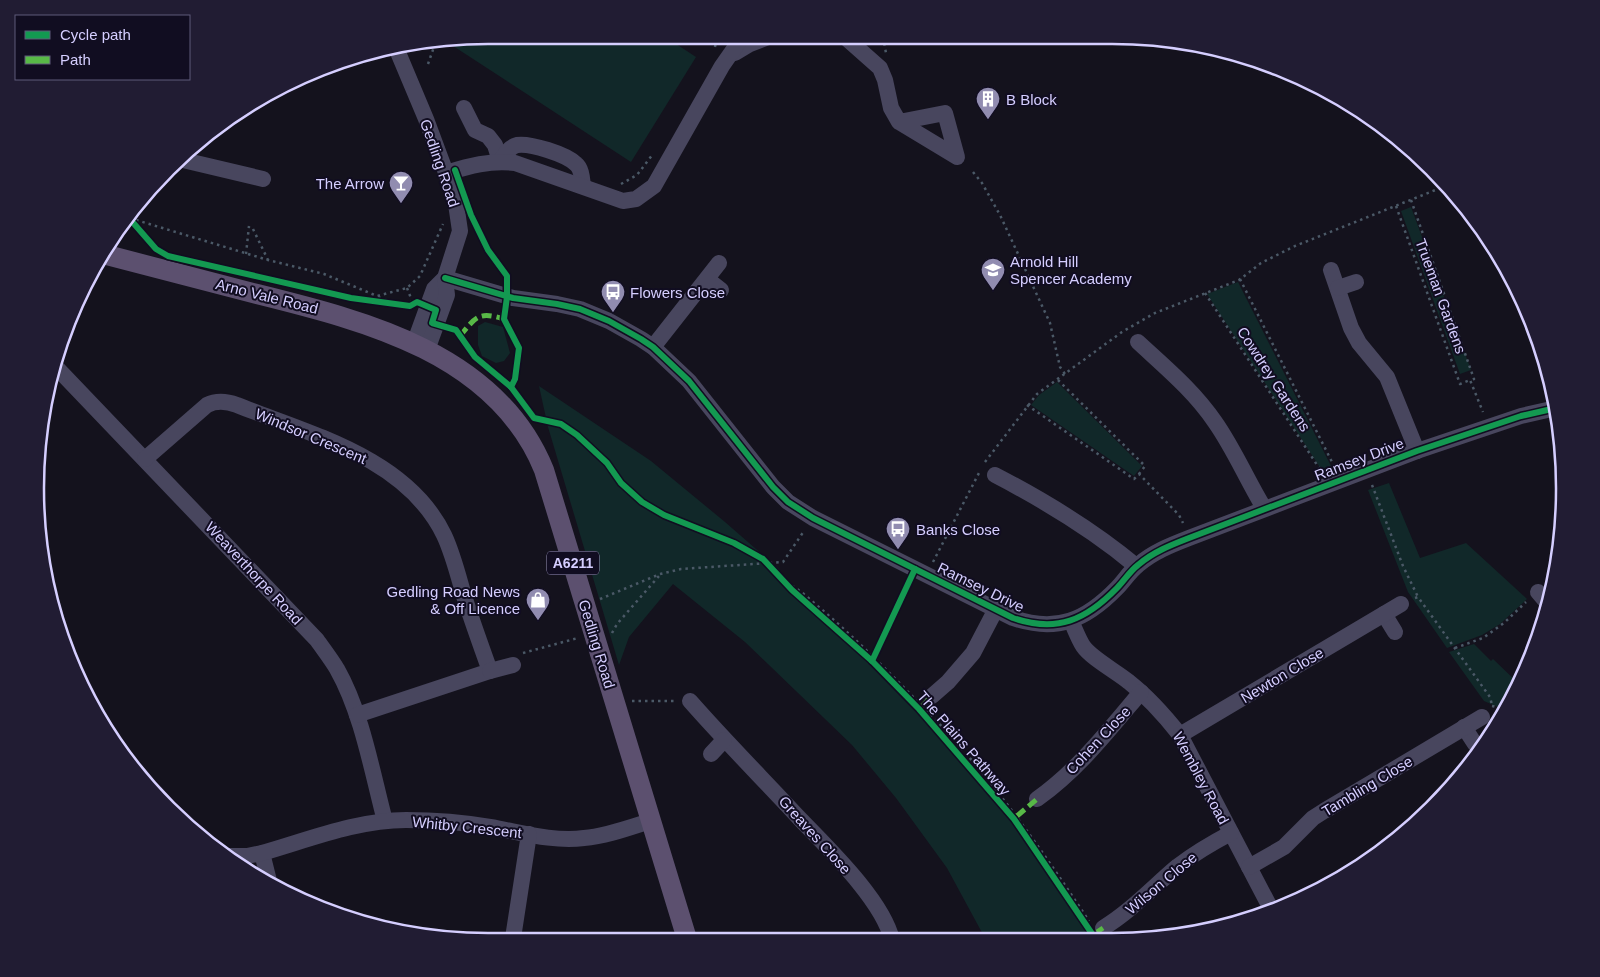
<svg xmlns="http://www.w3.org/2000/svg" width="1600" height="977" font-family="Arial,sans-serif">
<rect width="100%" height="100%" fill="#14121d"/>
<g fill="#112829">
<polygon points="489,35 664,36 696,57 631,162 447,42"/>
<polygon points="1411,207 1471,370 1460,374 1401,211"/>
<polygon points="1238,282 1331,466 1321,469 1207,294"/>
<polygon points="485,322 503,327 510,353 504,361 496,363 482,356 478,345 478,326"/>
<polygon points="1057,382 1142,466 1134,476 1031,405 1039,395"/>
<polygon points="539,386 651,461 725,522 779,569 783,579 822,613 887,673 953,743 1010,810 1050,866 1100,941 986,940 947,868 896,798 852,745 745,642 673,584 629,637 619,665 548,427"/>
<polygon points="1389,483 1420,558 1466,543 1527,599 1500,624 1482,635 1447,648 1408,592 1368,490"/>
<polygon points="1474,644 1491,661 1493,659 1520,685 1505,710 1484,701 1449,652"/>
</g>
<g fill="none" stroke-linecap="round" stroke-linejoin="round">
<g stroke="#4b5967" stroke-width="2.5" stroke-dasharray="2.5 4" stroke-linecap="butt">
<polyline points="883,37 886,53"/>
<polyline points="911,40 926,37"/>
<polyline points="715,47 717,36"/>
<polyline points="428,64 435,44"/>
<polyline points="973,172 982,183 1000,215 1050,323 1060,367 1065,374"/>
<polyline points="621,184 637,175 653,154"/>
<polyline points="1411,200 1474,379 1470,380 1483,412"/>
<polyline points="1396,206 1460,384 1470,380"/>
<polyline points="131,216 136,220 268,260 324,274 377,296 407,288 420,276 443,224"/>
<polyline points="253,229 268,260"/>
<polyline points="246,254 249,226"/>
<polyline points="1240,279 1334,466 1333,467"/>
<polyline points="407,288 412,301"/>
<polyline points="1205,293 1321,471"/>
<polyline points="378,297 389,301 414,303"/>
<polyline points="1058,380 1145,466 1139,474"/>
<polyline points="1027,405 1134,479 1139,474 1179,515 1183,523"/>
<polyline points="985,462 1037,394 1122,332 1155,313 1239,280 1261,263 1295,246 1448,185"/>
<polyline points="1372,485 1403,566 1418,597"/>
<polyline points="933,562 980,471"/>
<path d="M786,583c13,5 23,16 34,25 34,29 66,61 97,93"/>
<polyline points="1415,598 1418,597 1490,697 1492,705"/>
<polyline points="600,599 660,574 681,569 783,562 804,531"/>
<polyline points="612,633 617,624 659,576"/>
<polyline points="1455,648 1483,638 1504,623 1526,602"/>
<polyline points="523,653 578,638"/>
<polyline points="632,701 674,701"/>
<polyline points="1492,706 1506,709"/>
<path d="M926,710c63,64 114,137 163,211"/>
</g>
<g stroke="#48465e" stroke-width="16">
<polyline points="845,37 880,68 885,80 891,108 899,122 957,157 945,113 899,122"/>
<polyline points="397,50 426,119 455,197 460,231 445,278 434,289 414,344"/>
<polyline points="735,53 750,44 768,37"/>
<polyline points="464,108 475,130 488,136 495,145 500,161"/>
<polyline points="183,160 263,179"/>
<path d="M500,161c4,-5 9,-14 17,-16 13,-2 49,9 59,19 6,5 6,15 7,22"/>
<path d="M446,173c23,-7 44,-13 69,-10l108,38 13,-2 18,-13 68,-120 21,-30"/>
<polyline points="1331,270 1351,328 1359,343 1387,377 1417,451"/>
<path d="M445,278l68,20 44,6 23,5 29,12 32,18 12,8 36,34 84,106 15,15 25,16 200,100c44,15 73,2 104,-30 7,-7 13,-17 21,-23 15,-13 33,-20 51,-27l228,-87 104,-35 35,-8"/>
<polyline points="707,279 721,290"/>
<polyline points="1338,288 1356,282"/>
<path d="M1138,342c27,25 56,49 77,80 19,27 32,58 49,86"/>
<polyline points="653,347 719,263"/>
<polyline points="427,350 447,295 445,278"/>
<path d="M55,366l262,274c7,10 14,19 20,29 25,44 35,103 48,152"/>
<path d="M145,459l62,-54c10,-5 19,-4 30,0 73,29 170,53 207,130 9,19 14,40 20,61 8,25 17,50 26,75l-133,44"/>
<path d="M995,475c50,26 98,55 141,91"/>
<polyline points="1538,592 1550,606"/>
<polyline points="1384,614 1395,632"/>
<path d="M1071,621c4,8 7,17 12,25 8,12 34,26 46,36 19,15 36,34 51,53l91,174"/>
<polyline points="490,671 513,665"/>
<polyline points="932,696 948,682 973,653 996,609"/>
<path d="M690,701c36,41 74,79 111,119 28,29 82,81 91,120"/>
<polyline points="1464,727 1475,744"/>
<polyline points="1180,735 1401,604"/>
<polyline points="711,754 724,740"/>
<path d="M1037,799c41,-29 72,-69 104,-107"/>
<polyline points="262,853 269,881"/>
<path d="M225,856h22l15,-3c46,-13 95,-33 144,-33 28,0 56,2 84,7 30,5 62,15 94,11 22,-2 44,-10 66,-17"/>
<polyline points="1249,867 1284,847 1313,818 1324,811 1482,717"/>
<path d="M1103,928c28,-17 50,-41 75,-62 17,-13 34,-23 53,-33"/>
<polyline points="513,938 529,834"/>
</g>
<path stroke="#5c506f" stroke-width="20" d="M103,254c51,13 102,26 154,40 109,27 240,60 287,176l143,469"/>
<g stroke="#58b947" stroke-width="5" stroke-dasharray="10 5" stroke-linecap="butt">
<path d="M460,336c16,-19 18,-25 44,-17"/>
<polyline points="922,706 932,696"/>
<polyline points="1017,816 1037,799"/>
<polyline points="1097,932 1103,928"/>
</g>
<defs>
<g id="cycleway">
<polyline points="455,170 471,215 488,250 507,276 507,297 504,319 519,348 515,379 511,387"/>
<polyline points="129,218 156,249 168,256 351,298 410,306 417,302 436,310 432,323 456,330 475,357 511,387 534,418 561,424 577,435 607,463 621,483 642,502 664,515 734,543 763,559 792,590 872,661 919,709 1014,819 1097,941"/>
<path d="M445,278l68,20 44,6 23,5 29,12 32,18 12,8 36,34 84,106 15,15 25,16 200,100c44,15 73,2 104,-30 7,-7 13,-17 21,-23 15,-13 33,-20 51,-27l228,-87 104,-35 35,-8"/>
<polyline points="872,661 915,569"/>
</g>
</defs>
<use href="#cycleway" stroke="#110d21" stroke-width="9"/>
<use href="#cycleway" stroke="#139951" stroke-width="6"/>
</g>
<defs>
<symbol id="building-pin" viewBox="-11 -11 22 30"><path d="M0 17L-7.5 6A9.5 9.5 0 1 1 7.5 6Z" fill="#918cb0" stroke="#110d21"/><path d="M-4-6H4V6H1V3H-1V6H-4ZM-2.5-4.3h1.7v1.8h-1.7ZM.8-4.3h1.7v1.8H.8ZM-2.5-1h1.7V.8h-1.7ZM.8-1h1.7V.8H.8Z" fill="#fff"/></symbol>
<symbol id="bar-pin" viewBox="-11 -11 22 30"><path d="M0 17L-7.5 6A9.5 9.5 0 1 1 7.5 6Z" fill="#918cb0" stroke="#110d21"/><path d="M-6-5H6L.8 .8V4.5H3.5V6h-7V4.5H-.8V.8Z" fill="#fff"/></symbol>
<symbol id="school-pin" viewBox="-11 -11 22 30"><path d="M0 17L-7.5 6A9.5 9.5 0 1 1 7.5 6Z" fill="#918cb0" stroke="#110d21"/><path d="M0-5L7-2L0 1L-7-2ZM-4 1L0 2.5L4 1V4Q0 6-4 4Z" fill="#fff"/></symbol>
<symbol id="bus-pin" viewBox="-11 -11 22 30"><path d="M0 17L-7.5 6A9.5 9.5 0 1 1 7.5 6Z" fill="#918cb0" stroke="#110d21"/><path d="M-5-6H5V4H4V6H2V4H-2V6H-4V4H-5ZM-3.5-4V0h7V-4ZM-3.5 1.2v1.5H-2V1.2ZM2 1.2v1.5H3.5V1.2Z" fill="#fff"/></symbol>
<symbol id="shop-pin" viewBox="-11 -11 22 30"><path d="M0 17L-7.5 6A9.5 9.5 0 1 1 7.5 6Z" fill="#918cb0" stroke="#110d21"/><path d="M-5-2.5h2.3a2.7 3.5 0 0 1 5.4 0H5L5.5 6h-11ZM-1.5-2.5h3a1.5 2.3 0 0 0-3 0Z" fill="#fff"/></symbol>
</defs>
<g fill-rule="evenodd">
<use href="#building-pin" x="974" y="85" width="28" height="38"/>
<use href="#bar-pin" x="387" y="169" width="28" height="38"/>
<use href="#school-pin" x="979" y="256" width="28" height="38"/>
<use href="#bus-pin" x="599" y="278" width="28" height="38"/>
<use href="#bus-pin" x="884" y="515" width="28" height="38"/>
<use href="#shop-pin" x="524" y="586" width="28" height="38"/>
</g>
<g text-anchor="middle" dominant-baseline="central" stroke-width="4" stroke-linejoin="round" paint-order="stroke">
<rect fill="#110d21" stroke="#9a94bc" stroke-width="1" x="547" y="551.5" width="52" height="23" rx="4"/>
<g font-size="14" font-weight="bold" fill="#d5ceff">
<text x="573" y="563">A6211</text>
</g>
<g font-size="15" fill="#d5ceff" stroke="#110d21" text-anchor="start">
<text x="1006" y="99">B Block</text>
<text x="384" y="183" text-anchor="end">The Arrow</text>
<text x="1010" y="261">Arnold Hill<tspan x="1010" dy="17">Spencer Academy</tspan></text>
<text x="630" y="292">Flowers Close</text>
<text x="916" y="529">Banks Close</text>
<text x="520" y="591" text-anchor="end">Gedling Road News<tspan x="520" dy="17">&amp; Off Licence</tspan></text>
</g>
<g font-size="15" fill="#d5ceff" stroke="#110d21">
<text transform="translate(440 163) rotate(71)">Gedling Road</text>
<text transform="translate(267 296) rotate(14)">Arno Vale Road</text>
<text transform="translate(1441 296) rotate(70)">Trueman Gardens</text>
<text transform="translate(1274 379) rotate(57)">Cowdrey Gardens</text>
<text transform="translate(311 436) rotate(23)">Windsor Crescent</text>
<text transform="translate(1359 459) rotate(-21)">Ramsey Drive</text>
<text transform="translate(254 573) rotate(47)">Weaverthorpe Road</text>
<text transform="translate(981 587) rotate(26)">Ramsey Drive</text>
<text transform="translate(597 644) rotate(73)">Gedling Road</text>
<text transform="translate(1282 675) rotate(-31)">Newton Close</text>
<text transform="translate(1098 740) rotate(-47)">Cohen Close</text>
<text transform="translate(964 743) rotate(49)">The Plains Pathway</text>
<text transform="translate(1201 778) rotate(62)">Wembley Road</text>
<text transform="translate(1367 786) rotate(-31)">Tambling Close</text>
<text transform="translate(467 827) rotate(6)">Whitby Crescent</text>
<text transform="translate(815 835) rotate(48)">Greaves Close</text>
<text transform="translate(1161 883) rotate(-40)">Wilson Close</text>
</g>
</g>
<path d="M0 0H1600V977H0ZM488 44H1112A444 444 0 0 1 1556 488V489A444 444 0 0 1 1112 933H488A444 444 0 0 1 44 489V488A444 444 0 0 1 488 44Z" fill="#211c33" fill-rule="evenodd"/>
<path fill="none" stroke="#d5ceff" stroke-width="2.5" d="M488 44H1112A444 444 0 0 1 1556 488V489A444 444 0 0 1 1112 933H488A444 444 0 0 1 44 489V488A444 444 0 0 1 488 44Z"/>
<rect x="15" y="15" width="175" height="65" fill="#110d21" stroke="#5f5a7a"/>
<rect x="25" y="31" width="25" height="8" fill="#139951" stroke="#5f5a7a"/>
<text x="60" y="40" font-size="15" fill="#d5ceff">Cycle path</text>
<rect x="25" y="56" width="25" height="8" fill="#58b947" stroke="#5f5a7a"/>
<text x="60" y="65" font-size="15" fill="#d5ceff">Path</text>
</svg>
